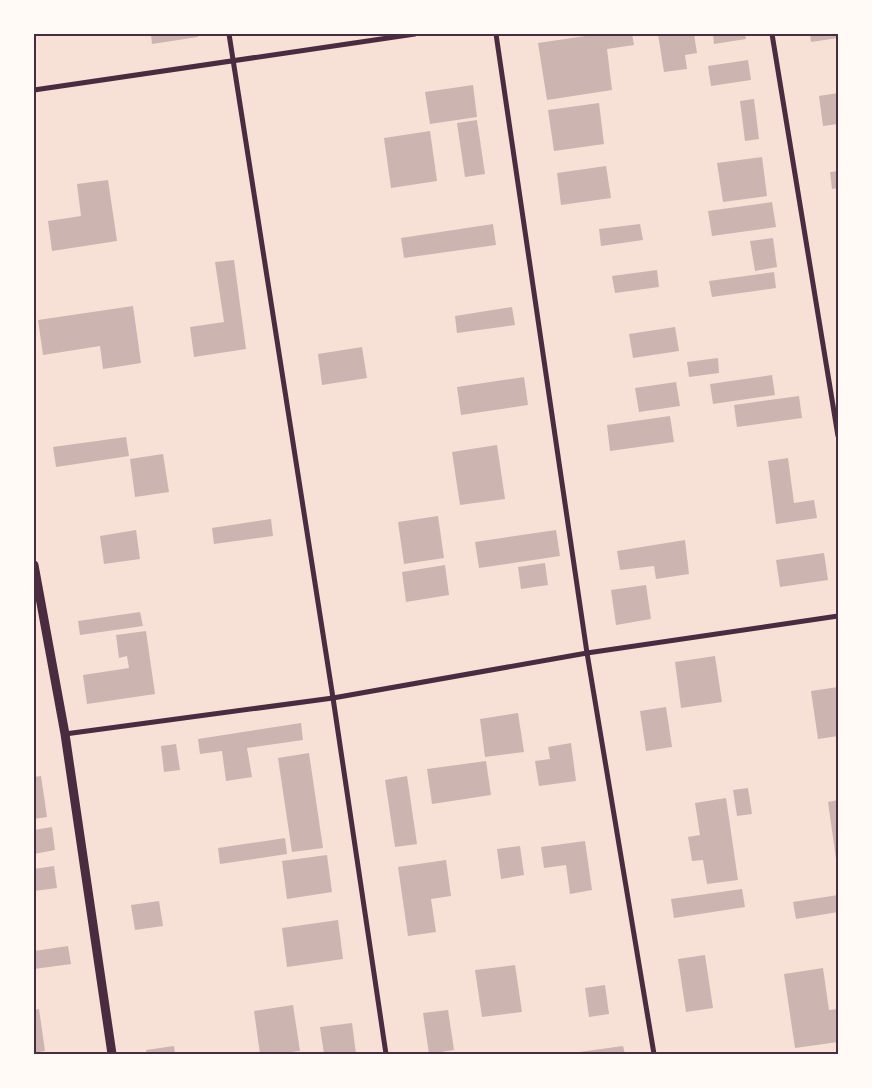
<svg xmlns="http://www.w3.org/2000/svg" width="872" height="1088" font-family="Lato,sans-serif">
<rect width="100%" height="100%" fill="#f7e1d7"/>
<g fill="#ccb4b1">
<polygon points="151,34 197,34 198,37 152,44"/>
<polygon points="599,34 632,34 634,45 607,49 612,90 547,100 538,43"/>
<polygon points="658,34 694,34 697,53 685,55 687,69 664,72"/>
<polygon points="713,34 745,34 746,39 714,44"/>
<polygon points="810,34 838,34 838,38 811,42"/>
<polygon points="748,60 751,80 711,86 708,66"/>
<polygon points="473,85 477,117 430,124 425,92"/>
<polygon points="838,93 838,124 823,126 819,96"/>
<polygon points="754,99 759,139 745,141 740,101"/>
<polygon points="599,103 604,144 554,151 548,110"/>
<polygon points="477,120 485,174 465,177 457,123"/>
<polygon points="430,131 437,181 391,188 384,138"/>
<polygon points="762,157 767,196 723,202 717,163"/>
<polygon points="606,166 611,198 561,205 557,173"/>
<polygon points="838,171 838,188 832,189 830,172"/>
<polygon points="108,180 117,241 52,251 48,221 81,216 77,184"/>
<polygon points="772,202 776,227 712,236 708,211"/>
<polygon points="493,224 496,245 404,258 401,238"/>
<polygon points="640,224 643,240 601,246 599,229"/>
<polygon points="773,238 777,267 755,271 750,241"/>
<polygon points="234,260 246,349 194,357 190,327 224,322 215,262"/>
<polygon points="657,270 659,287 615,293 612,276"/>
<polygon points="774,272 776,288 712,297 709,281"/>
<polygon points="133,306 141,363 103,369 100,346 43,355 38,320"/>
<polygon points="512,307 515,325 457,333 455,316"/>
<polygon points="675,327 679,351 633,358 629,334"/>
<polygon points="362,347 367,378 322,385 318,354"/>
<polygon points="718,358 719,373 689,377 687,362"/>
<polygon points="772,375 775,395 713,404 710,384"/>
<polygon points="524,377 528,405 461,415 457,387"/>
<polygon points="676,382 680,406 639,412 635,388"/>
<polygon points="799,396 802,418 737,427 734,405"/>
<polygon points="670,416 674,442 610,451 607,425"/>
<polygon points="126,437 129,456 56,467 53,447"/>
<polygon points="497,445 505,499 460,505 452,452"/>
<polygon points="163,454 169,492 135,497 130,459"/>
<polygon points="788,458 794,503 814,500 817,518 776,524 768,461"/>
<polygon points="438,516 444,558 404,564 398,522"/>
<polygon points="271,519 273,536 214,544 212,528"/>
<polygon points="136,530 140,559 104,564 100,536"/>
<polygon points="556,530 560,556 479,568 475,542"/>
<polygon points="685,540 689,574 656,579 654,566 620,570 617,551"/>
<polygon points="824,553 828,580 780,587 776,560"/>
<polygon points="545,563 548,585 521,589 518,567"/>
<polygon points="445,565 449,595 406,602 402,572"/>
<polygon points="646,585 651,619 616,625 611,590"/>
<polygon points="140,612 143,626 80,635 78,621"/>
<polygon points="146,631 155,694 87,704 83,675 129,668 127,656 119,658 116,635"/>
<polygon points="715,656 722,702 681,708 675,662"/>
<polygon points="838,687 838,736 818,739 811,691"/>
<polygon points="666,707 672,747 646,751 640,711"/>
<polygon points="518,713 524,752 485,757 480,719"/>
<polygon points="301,723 303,740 247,748 252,777 226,781 222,751 200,754 198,739"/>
<polygon points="571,743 576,781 539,786 535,761 550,759 548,747"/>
<polygon points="176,744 180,770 164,772 161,746"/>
<polygon points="309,753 323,848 292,852 278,758"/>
<polygon points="486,761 491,795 432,804 427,769"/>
<polygon points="41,776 47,817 34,819 34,777"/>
<polygon points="407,776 417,844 395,847 385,780"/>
<polygon points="748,788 752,814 737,816 733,790"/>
<polygon points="726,798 738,880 707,884 703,860 692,861 688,837 700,835 695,803"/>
<polygon points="838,800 838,866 837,866 828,802"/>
<polygon points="52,827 55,850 34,854 34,830"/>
<polygon points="285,838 287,854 220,864 218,848"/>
<polygon points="585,841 592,890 570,894 566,865 544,868 541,847"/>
<polygon points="520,846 524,875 501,879 497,849"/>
<polygon points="327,855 332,892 287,899 282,861"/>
<polygon points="446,860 451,896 431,899 436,932 408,936 398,867"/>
<polygon points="54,866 57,888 34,891 34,869"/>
<polygon points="742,889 745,907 674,918 671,899"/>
<polygon points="838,895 838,912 796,919 793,902"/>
<polygon points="159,901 163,926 135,930 131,905"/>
<polygon points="338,920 343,959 287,967 282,928"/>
<polygon points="68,946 71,964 34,969 34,951"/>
<polygon points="705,955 713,1008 686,1012 678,959"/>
<polygon points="515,965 522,1012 482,1017 475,970"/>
<polygon points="823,968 829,1010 838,1009 838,1042 795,1048 784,974"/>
<polygon points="605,985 609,1014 589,1017 585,988"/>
<polygon points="293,1005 300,1051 274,1054 260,1054 254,1011"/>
<polygon points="39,1009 45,1051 34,1053 34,1010"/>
<polygon points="448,1010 454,1050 429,1054 423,1013"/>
<polygon points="352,1023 356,1054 324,1054 320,1027"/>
<polygon points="174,1046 175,1054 147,1054 146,1050"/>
<polygon points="623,1046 625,1054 572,1054 572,1053"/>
</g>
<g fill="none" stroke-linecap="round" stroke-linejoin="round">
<g stroke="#4a2c40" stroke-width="5">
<polyline points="229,34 333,698 386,1054"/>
<polyline points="496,34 587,653 654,1054"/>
<polyline points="772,34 838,436"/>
<polyline points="34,90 415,34"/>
<polyline points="65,734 333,698 587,653 838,616"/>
</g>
<polyline stroke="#4a2c40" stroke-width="9" points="34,565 65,734 112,1054"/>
</g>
<rect width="872" height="1088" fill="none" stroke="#fffaf5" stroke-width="70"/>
<rect x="35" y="35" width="802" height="1018" fill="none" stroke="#4a2c40" stroke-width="2"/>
</svg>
